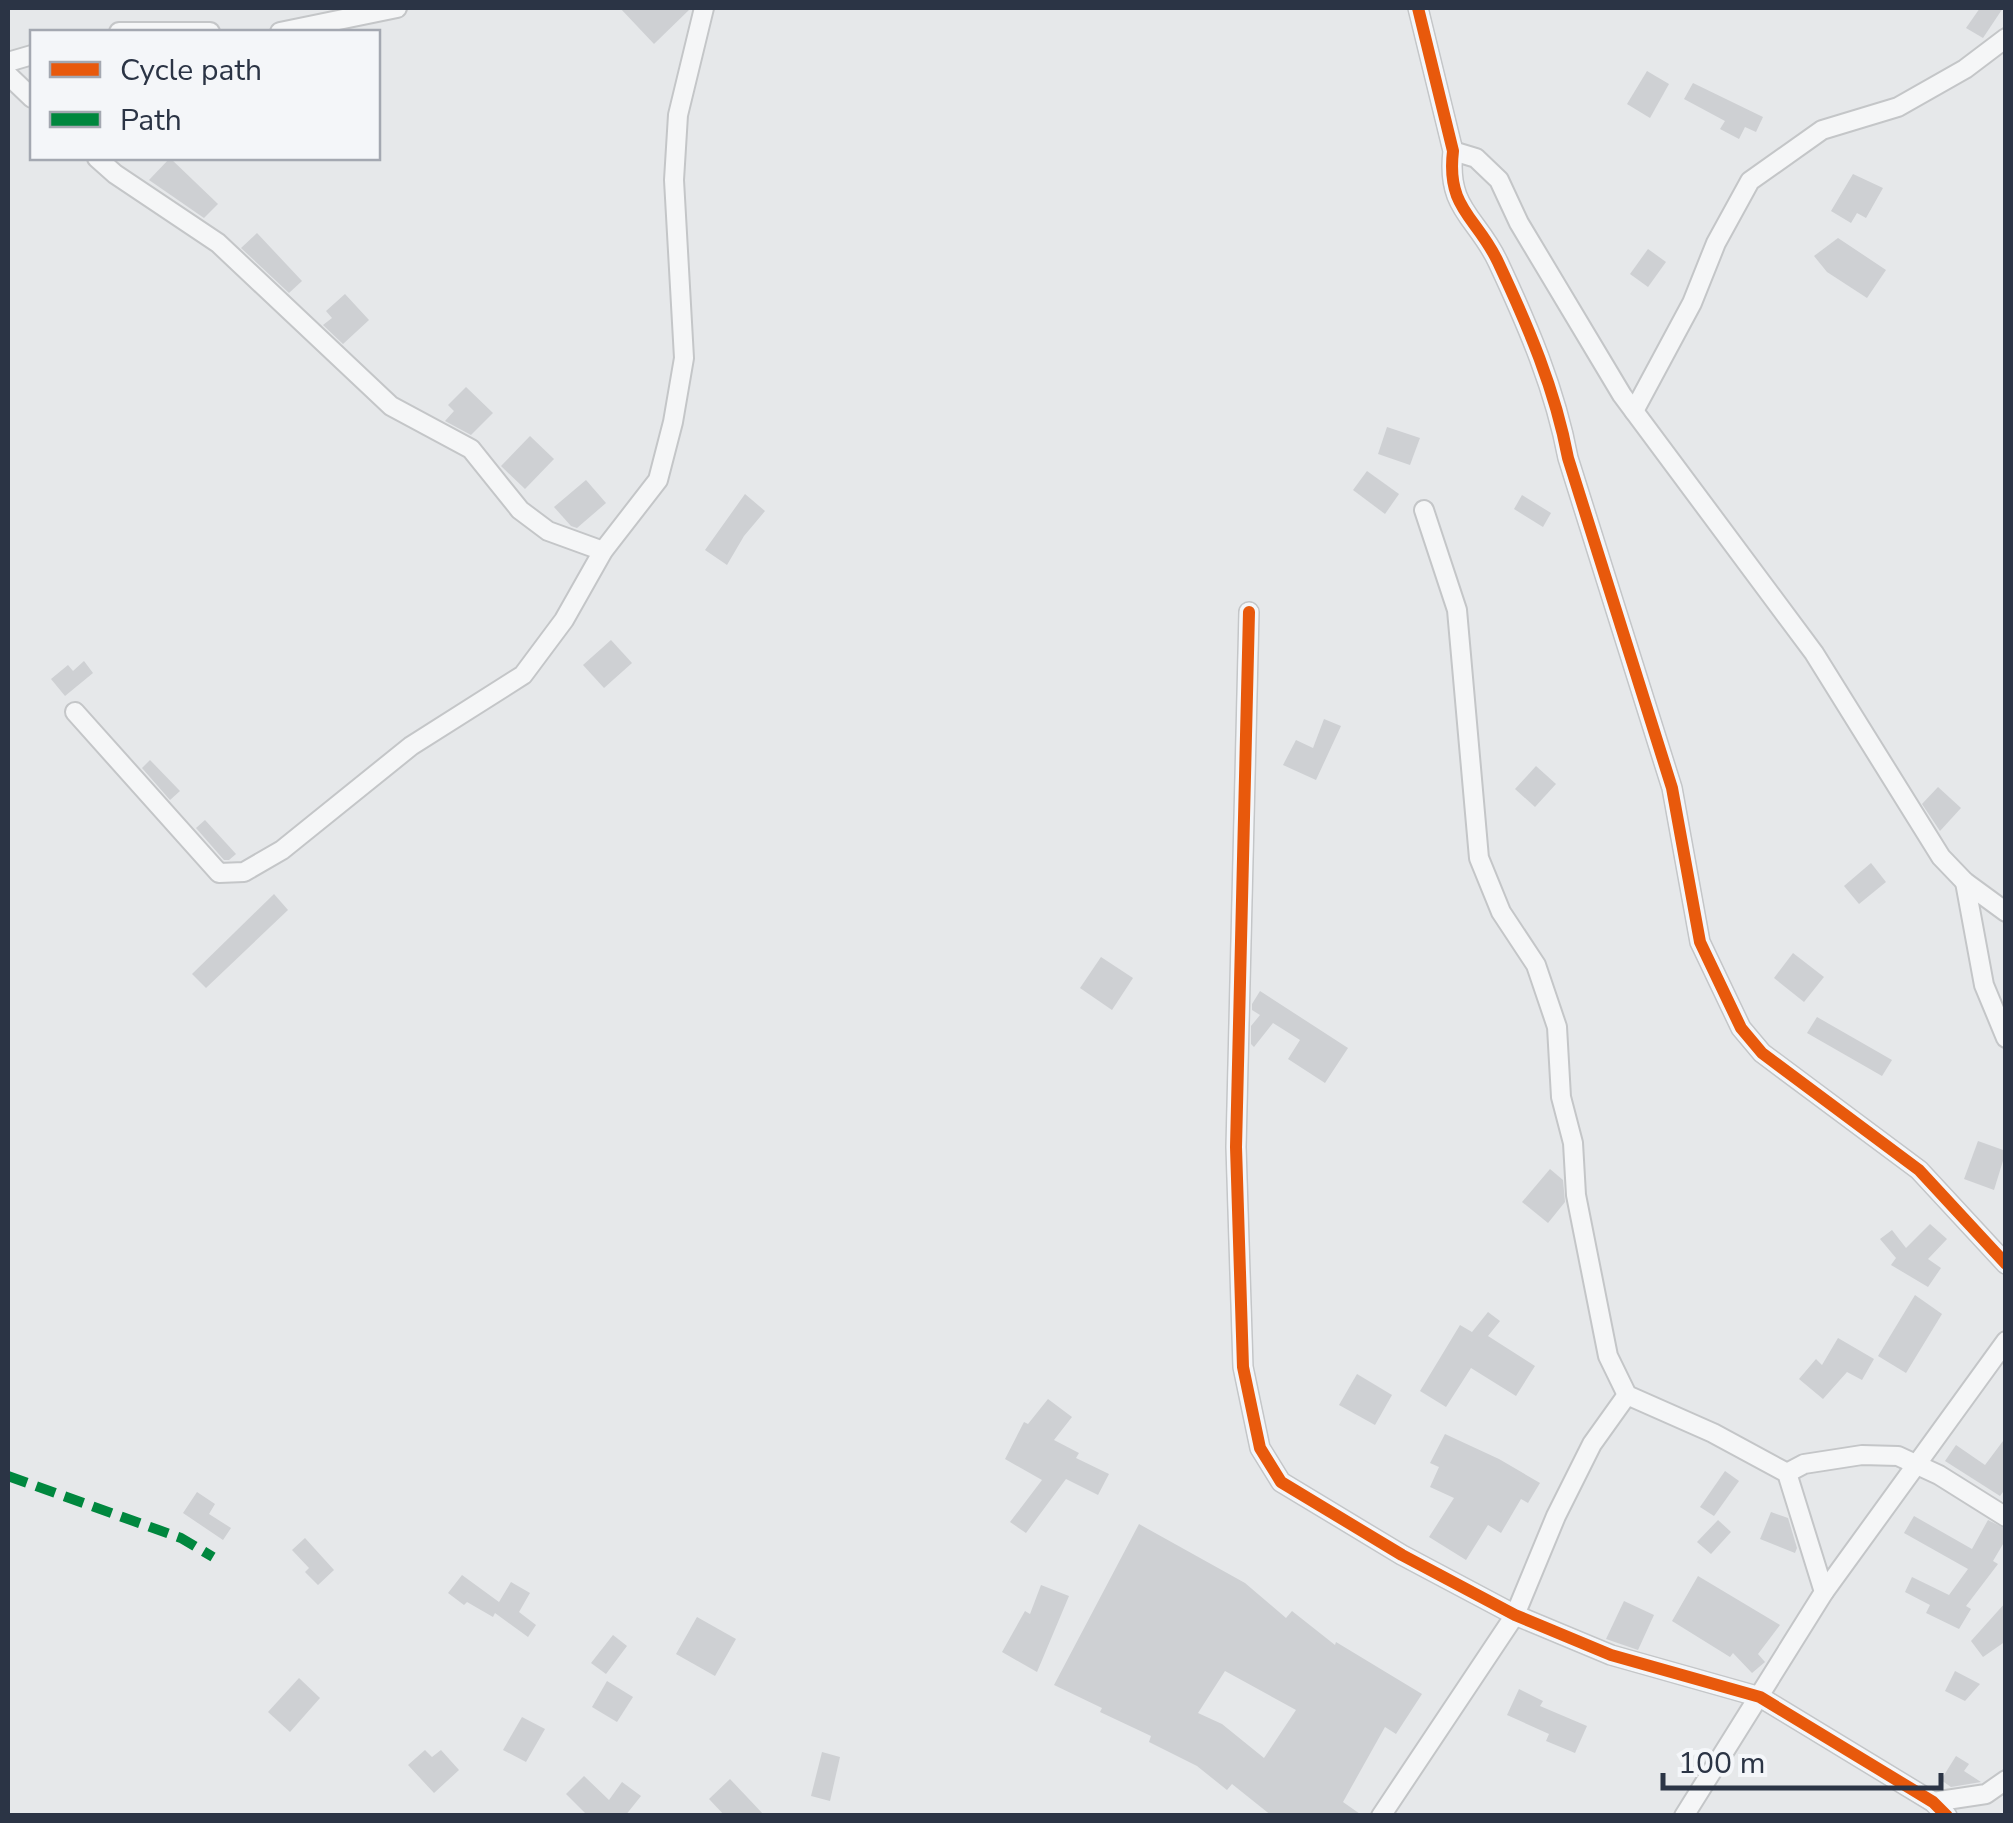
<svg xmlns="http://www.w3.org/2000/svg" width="2013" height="1823" font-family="'Nunito Sans',sans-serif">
<rect width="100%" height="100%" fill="#e6e8ea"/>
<g fill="#ced0d3" fill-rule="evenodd">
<polygon points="620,8 691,8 654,44"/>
<polygon points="1980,8 2003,8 1983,38 1966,28"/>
<polygon points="1647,71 1669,84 1650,118 1627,104"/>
<polygon points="1693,83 1763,117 1756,132 1745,127 1739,139 1720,129 1725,121 1684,99"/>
<polygon points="170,158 218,204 204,218 149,180"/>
<polygon points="1853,174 1883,188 1866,218 1857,213 1851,223 1831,211"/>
<polygon points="257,233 302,281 289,293 241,248"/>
<polygon points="1838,238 1886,270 1867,298 1827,272 1814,256"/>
<polygon points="1648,249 1666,262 1648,287 1630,274"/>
<polygon points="345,294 369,320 343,344 323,325 332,318 326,311"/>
<polygon points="466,387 493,413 471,435 445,421 454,411 448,405"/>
<polygon points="1387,427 1420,438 1410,465 1378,454"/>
<polygon points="530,436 554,459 525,489 501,466"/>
<polygon points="1367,471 1399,494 1385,514 1353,490"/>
<polygon points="586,480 606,503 577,528 571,526 554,507"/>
<polygon points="745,494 765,511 744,536 727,565 705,550"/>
<polygon points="1522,495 1551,513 1543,527 1514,509"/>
<polygon points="611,640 632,663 604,688 583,665"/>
<polygon points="84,661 93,673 65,696 51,679 68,665 73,671"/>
<polygon points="1324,719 1341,726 1316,780 1283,765 1296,740 1313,748"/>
<polygon points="150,760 180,791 170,800 142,768"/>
<polygon points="1536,766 1556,784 1535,807 1515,789"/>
<polygon points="1938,787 1961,808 1940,831 1922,804"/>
<polygon points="205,820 236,854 229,860 224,860 196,828"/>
<polygon points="1871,863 1886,882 1859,904 1844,886"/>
<polygon points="274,894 288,910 206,988 192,974"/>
<polygon points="1793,953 1824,977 1804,1002 1774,978"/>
<polygon points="1101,957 1133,978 1112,1010 1080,988"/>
<polygon points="1260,991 1348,1048 1325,1083 1288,1059 1300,1040 1273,1023 1254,1047 1251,1044 1251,1026 1260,1015 1252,1010 1252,1004"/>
<polygon points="1817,1017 1892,1060 1882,1076 1807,1033"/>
<polygon points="1978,1141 2006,1151 1994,1190 1964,1179"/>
<polygon points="1550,1169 1563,1180 1565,1202 1548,1223 1522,1202"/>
<polygon points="1930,1224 1947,1239 1928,1259 1941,1268 1928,1287 1891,1265 1896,1258 1880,1239 1892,1230 1906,1248"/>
<polygon points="1915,1295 1942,1314 1906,1373 1878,1356"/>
<polygon points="1488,1312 1500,1321 1488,1336 1535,1366 1516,1396 1471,1368 1446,1407 1420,1391 1460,1325 1472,1332"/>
<polygon points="1838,1338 1874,1359 1862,1380 1847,1372 1823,1399 1799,1379 1816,1359 1822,1365"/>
<polygon points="1357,1374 1392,1395 1375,1425 1339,1405"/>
<polygon points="1048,1399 1072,1417 1054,1440 1079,1453 1076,1458 1109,1474 1098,1495 1066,1479 1026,1533 1010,1522 1042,1480 1005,1459 1024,1422 1028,1424"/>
<polygon points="1445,1434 1499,1459 1540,1483 1528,1503 1521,1499 1501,1533 1488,1525 1466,1560 1429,1537 1454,1498 1430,1487 1439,1467 1430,1463"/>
<polygon points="2006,1437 2006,1488 2000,1496 1945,1461 1956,1445 1985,1465"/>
<polygon points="1725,1471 1739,1481 1714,1516 1700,1507"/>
<polygon points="197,1492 215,1504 209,1514 231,1528 223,1540 183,1513"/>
<polygon points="1771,1512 1788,1518 1797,1548 1795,1553 1760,1539"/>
<polygon points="1914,1516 1972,1549 1988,1520 2006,1529 2006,1539 1993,1561 1998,1564 1966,1606 1971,1609 1959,1629 1926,1613 1930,1605 1905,1592 1912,1577 1949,1595 1968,1569 1904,1533"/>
<polygon points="1718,1520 1731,1532 1711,1554 1697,1542"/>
<path d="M1139,1524l106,59 41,35 6,-7 43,34 1,-3 86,52 -26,40 -11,-7 -42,75 20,14h-91l-40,-32 -5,6 -30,-24 -48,-24 2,-6 -51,-24 2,-4 -48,-23zM1225,1671l71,39 -32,48 -42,-34 -24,-11z"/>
<polygon points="305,1538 334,1570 318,1585 305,1572 309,1568 292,1550"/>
<polygon points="462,1575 499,1602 511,1582 530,1593 519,1612 536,1625 528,1637 495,1613 493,1617 467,1602 464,1605 448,1593"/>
<polygon points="1698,1576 1780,1625 1758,1654 1765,1662 1752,1673 1733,1653 1730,1657 1672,1621"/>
<polygon points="1041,1585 1069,1596 1037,1672 1002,1652 1025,1611 1030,1614"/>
<polygon points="1624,1601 1654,1615 1638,1650 1606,1639"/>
<polygon points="2006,1602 2006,1641 1983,1657 1971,1641"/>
<polygon points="697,1617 736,1639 715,1676 676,1654"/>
<polygon points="613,1635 627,1646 606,1674 591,1663"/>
<polygon points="1955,1671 1980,1684 1965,1701 1945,1691"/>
<polygon points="299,1678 320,1698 290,1732 268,1712"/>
<polygon points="607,1681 633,1697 617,1722 592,1707"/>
<polygon points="1519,1689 1543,1701 1540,1706 1587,1726 1575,1753 1546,1741 1549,1734 1507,1715"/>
<polygon points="522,1717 545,1729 526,1762 503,1750"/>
<polygon points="425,1750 432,1757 441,1750 459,1770 434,1793 408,1765"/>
<polygon points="822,1752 840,1757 830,1801 811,1796"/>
<polygon points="1956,1756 1969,1764 1964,1771 1981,1782 1951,1787 1941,1780"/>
<polygon points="584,1776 609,1800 622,1782 641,1796 625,1816 588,1816 566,1794"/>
<polygon points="730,1779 765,1816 725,1816 709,1799"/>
</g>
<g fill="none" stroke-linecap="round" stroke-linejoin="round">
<defs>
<g id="street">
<path d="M1418,8l35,143c-7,58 24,66 45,111 30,64 57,127 70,196l104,330 28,154 41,86 21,25 157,117 87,94"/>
<polyline points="119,32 210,32"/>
<polyline points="280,32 397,8"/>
<polyline points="8,62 32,55"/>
<polyline points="8,75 32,98"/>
<polyline points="1453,151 1476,158 1499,180 1519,223 1622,395 1814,653 1941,857 1965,882 2006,912"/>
<polyline points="97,158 115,174 218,243 391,406 471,449 520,510 548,531 603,551"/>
<polyline points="1634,411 1692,303 1716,243 1750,181 1822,130 1898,107 1965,69 2006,38"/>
<polyline points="1424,510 1457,610 1479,858 1501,912 1536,965 1557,1027 1561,1097 1573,1143 1576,1195 1608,1356 1627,1395 1713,1433 1787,1473 1824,1592"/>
<polyline points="1249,612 1236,1147 1243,1367 1260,1448 1281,1482 1402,1555 1515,1615 1611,1655 1760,1697 1933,1802 1947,1816"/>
<polyline points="75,712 219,873 244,872 282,850 411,746 523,675 564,620 603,551 658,480 673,422 684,358 674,180 678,115 704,8"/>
<polyline points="1965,882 1984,985 2006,1038"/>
<polyline points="1787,1473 1804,1464 1862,1455 1898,1456 1939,1475 2006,1517"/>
<polyline points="1933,1802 1986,1794 2006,1780"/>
<polyline points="1381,1816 1515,1615 1556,1516 1592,1444 1627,1395"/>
<polyline points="1684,1816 1824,1592 2006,1341"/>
</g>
</defs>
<use href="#street" stroke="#c4c6c8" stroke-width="22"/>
<use href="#street" stroke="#f5f6f7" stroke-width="18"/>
<polyline stroke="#00873e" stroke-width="10" stroke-dasharray="20 10" stroke-linecap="butt" points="8,1476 181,1538 213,1557"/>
<defs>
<g id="cycleway">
<path d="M1418,8l35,143c-7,58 24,66 45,111 30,64 57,127 70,196l104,330 28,154 41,86 21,25 157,117 87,94"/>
<polyline points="1249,612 1236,1147 1243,1367 1260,1448 1281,1482 1402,1555 1515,1615 1611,1655 1760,1697 1933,1802 1947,1816"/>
</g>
</defs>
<use href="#cycleway" stroke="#f4f6f9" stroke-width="19"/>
<use href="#cycleway" stroke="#e8590c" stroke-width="12"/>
</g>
<rect width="2013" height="1823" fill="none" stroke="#2b3445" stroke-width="20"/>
<rect x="30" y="30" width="350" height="130" fill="#f4f6f9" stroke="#a4a8b1" stroke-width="2.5"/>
<rect x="50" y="62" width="50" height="15" fill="#e8590c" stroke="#a4a8b1" stroke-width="2.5"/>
<text x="120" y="80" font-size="30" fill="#2b3445">Cycle path</text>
<rect x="50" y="112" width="50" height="15" fill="#00873e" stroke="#a4a8b1" stroke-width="2.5"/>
<text x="120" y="130" font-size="30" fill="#2b3445">Path</text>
<path d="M1663 1773v15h278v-15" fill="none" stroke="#2b3445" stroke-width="5"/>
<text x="1678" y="1773" font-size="30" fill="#2b3445" stroke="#f4f6f9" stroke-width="8" paint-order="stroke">100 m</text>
</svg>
